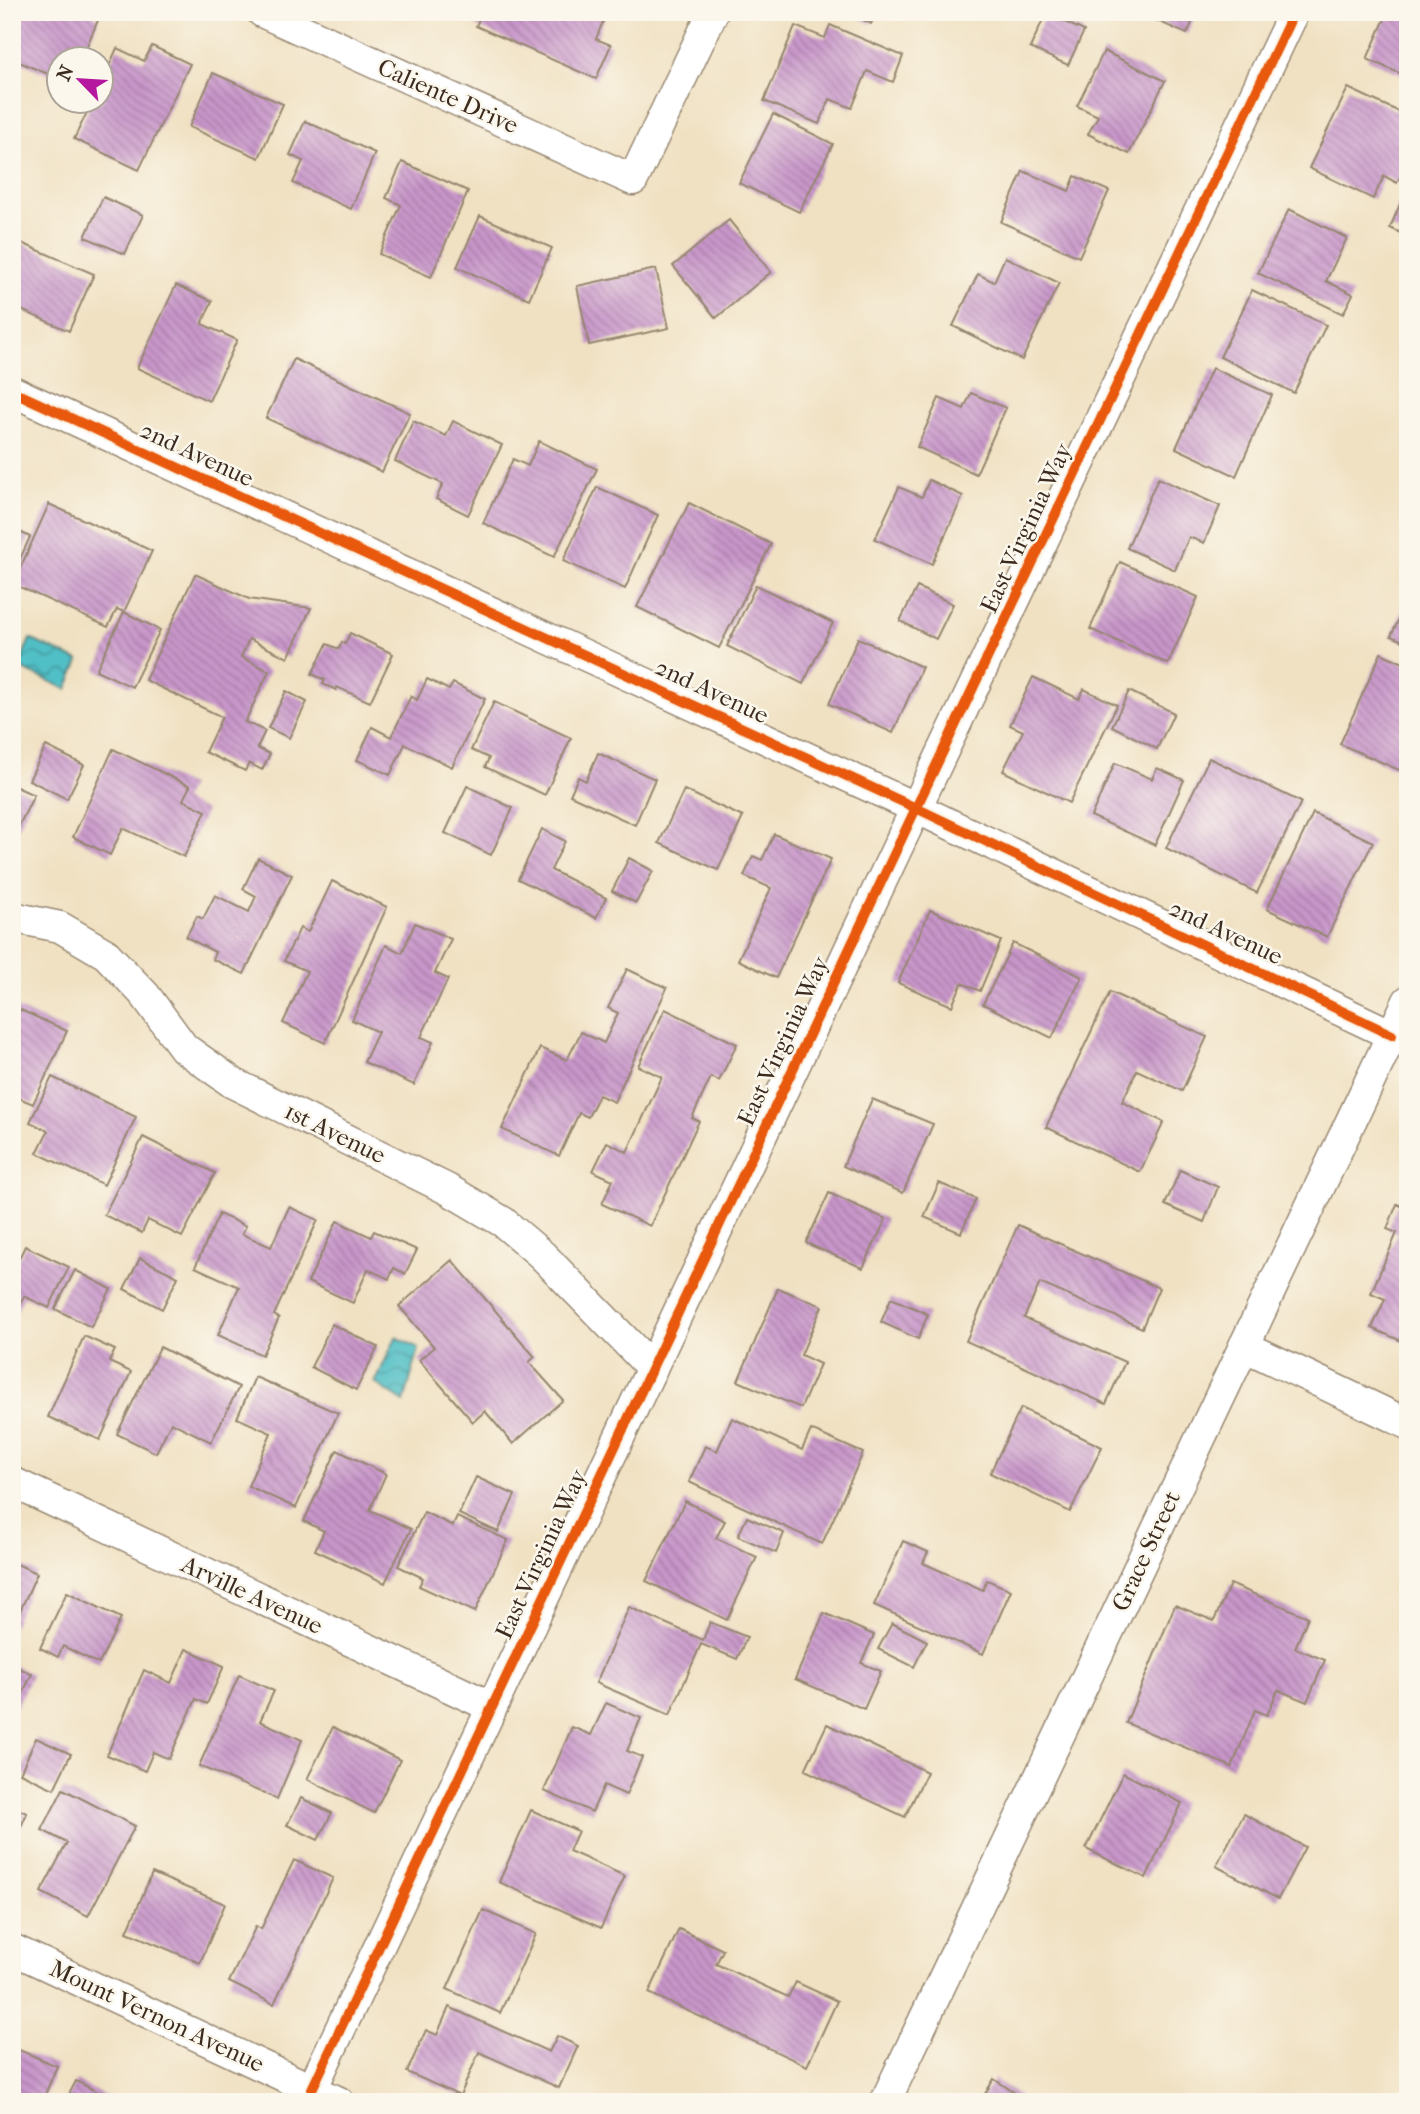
<svg xmlns="http://www.w3.org/2000/svg" width="1420" height="2114" font-family="'IM FELL French Canon',serif">
<defs>
<pattern id="water-waves" width="16" height="10" patternUnits="userSpaceOnUse" patternTransform="scale(1.75)"><rect width="16" height="10" fill="#51bfc6"/><path d="M0 5q4-4 8 0t8 0" fill="none" stroke="#449ba0"/></pattern>
<pattern id="building-back-hatch" width="6" height="6" patternUnits="userSpaceOnUse" patternTransform="scale(1.75)"><rect width="6" height="6" fill="#c896ca"/><path d="M-1 5l2 2M0 0l6 6M5-1l2 2" fill="none" stroke="#a47ba3"/></pattern>
</defs>
<rect width="100%" height="100%" fill="#fbf7ec"/>
<filter id="ink" filterUnits="userSpaceOnUse"><feTurbulence type="fractalNoise" baseFrequency=".0143" numOctaves="2"/><feDisplacementMap in="SourceGraphic" scale="14" xChannelSelector="R" yChannelSelector="G"/><feConvolveMatrix kernelMatrix="1 2 1 2 8 2 1 2 1" color-interpolation-filters="sRGB"/></filter>
<filter id="wash" filterUnits="userSpaceOnUse"><feTurbulence type="fractalNoise" baseFrequency=".00686" numOctaves="4" result="noise"/><feDisplacementMap in="SourceGraphic" scale="28" xChannelSelector="R" yChannelSelector="G"/><feGaussianBlur stdDeviation="1.57" result="paint"/><feColorMatrix in="noise" values="0 0 0 0 0 0 0 0 0 0 0 0 0 0 0 0 0 1.4 0 .05"/><feComposite in="paint" operator="in"/></filter>
<g filter="url(#wash)">
<rect width="100%" height="100%" fill="#f0e1c2"/>
<g fill="url(#water-waves)" stroke="#467472" stroke-width="2">
<polygon points="30,639 79,661 67,689 18,667"/>
<polygon points="396,1337 419,1348 404,1402 375,1383"/>
</g>
<g id="blocks">
<g fill="url(#building-back-hatch)">
<polygon points="18,12 86,12 99,18 81,60 60,60 60,79 12,59 12,25"/>
<polygon points="482,12 539,12 549,16 551,12 601,12 606,14 596,39 611,45 596,79 476,26"/>
<polygon points="848,12 877,12 871,24"/>
<polygon points="1137,12 1197,12 1187,34"/>
<polygon points="1388,12 1408,12 1408,77 1367,59"/>
<polygon points="1046,13 1084,31 1068,65 1030,48"/>
<polygon points="830,25 903,56 893,82 867,71 852,108 830,99 819,124 764,101 795,26 825,38"/>
<polygon points="152,46 190,64 139,170 74,139 92,102 102,102 102,82 117,48 144,61"/>
<polygon points="1104,51 1165,81 1129,154 1088,134 1098,116 1077,106"/>
<polygon points="213,73 283,104 259,158 189,127"/>
<polygon points="1348,88 1408,116 1408,161 1397,183 1384,176 1373,199 1309,168"/>
<polygon points="773,114 833,144 799,212 739,183"/>
<polygon points="305,121 375,153 351,209 293,183 303,161 290,155"/>
<polygon points="402,162 468,191 431,277 379,254 401,205 386,198"/>
<polygon points="1023,171 1069,191 1075,176 1109,191 1079,257 1001,222"/>
<polygon points="1408,185 1408,236 1390,228"/>
<polygon points="103,197 143,215 125,254 85,237"/>
<polygon points="1289,209 1347,238 1326,281 1353,294 1343,314 1258,273"/>
<polygon points="480,216 552,248 529,299 457,267"/>
<polygon points="729,220 771,272 716,318 673,266"/>
<polygon points="12,239 94,274 69,331 12,306 17,293 12,291"/>
<polygon points="1005,257 1059,283 1022,360 953,326 978,274 994,282"/>
<polygon points="656,269 669,328 589,345 577,286"/>
<polygon points="176,285 212,301 202,324 237,340 209,401 137,368"/>
<polygon points="1252,290 1326,325 1294,393 1220,357"/>
<polygon points="294,359 410,413 382,472 266,418"/>
<polygon points="1212,368 1272,395 1236,476 1176,448"/>
<polygon points="971,393 1006,408 976,474 917,447 939,398 964,409"/>
<polygon points="413,421 446,436 453,421 502,445 468,515 436,499 443,484 395,461"/>
<polygon points="539,441 597,469 554,557 483,523 513,459 528,466"/>
<polygon points="1158,478 1220,506 1204,543 1189,537 1175,570 1127,548"/>
<polygon points="929,480 963,496 932,564 875,539 899,487 922,497"/>
<polygon points="597,487 658,515 625,589 563,561"/>
<polygon points="689,503 771,544 719,648 637,607"/>
<polygon points="49,504 152,551 124,612 117,609 108,627 13,584"/>
<polygon points="12,528 30,537 20,559 12,555"/>
<polygon points="1120,562 1198,597 1168,664 1090,629"/>
<polygon points="195,574 249,599 311,608 288,658 249,639 241,657 269,671 245,722 265,731 257,748 270,754 262,770 249,763 245,771 205,752 222,717 145,680"/>
<polygon points="756,585 833,623 803,684 727,646"/>
<polygon points="917,587 953,604 936,639 900,621"/>
<polygon points="1408,599 1408,643 1391,636"/>
<polygon points="124,612 160,630 132,687 96,670"/>
<polygon points="350,633 393,654 370,702 337,687 336,690 323,684 325,680 312,674 327,644 339,649 342,642 345,644"/>
<polygon points="858,638 922,667 893,733 829,704"/>
<polygon points="1381,653 1408,665 1408,774 1340,744"/>
<polygon points="1033,677 1079,699 1084,689 1117,705 1069,803 1003,771 1023,731 1010,725"/>
<polygon points="427,679 449,690 453,683 485,699 452,767 405,744 390,775 357,760 372,727 391,737 411,696 417,700"/>
<polygon points="286,691 307,702 289,738 268,728"/>
<polygon points="1129,691 1174,713 1157,749 1112,726"/>
<polygon points="494,702 571,738 545,795 485,767 489,758 471,750"/>
<polygon points="46,746 84,765 67,799 29,780"/>
<polygon points="113,749 190,786 183,800 206,811 184,857 123,828 110,855 73,837"/>
<polygon points="598,753 655,779 635,825 570,795 578,777 586,781"/>
<polygon points="1209,758 1301,802 1257,893 1166,848"/>
<polygon points="1115,763 1152,779 1157,768 1184,780 1155,845 1091,816"/>
<polygon points="12,785 34,795 12,840"/>
<polygon points="467,786 513,808 491,855 445,833"/>
<polygon points="684,790 743,817 718,870 659,843"/>
<polygon points="1313,813 1373,842 1327,937 1267,909"/>
<polygon points="542,829 565,841 551,870 606,898 596,918 518,879"/>
<polygon points="774,834 831,859 776,978 738,960 771,888 744,876 753,856 762,860"/>
<polygon points="258,858 292,875 244,974 212,959 215,952 186,937 197,916 203,919 215,895 249,912 256,896 243,889"/>
<polygon points="629,858 653,871 636,903 612,891"/>
<polygon points="332,881 387,907 325,1043 283,1023 307,971 284,961 300,928 308,932"/>
<polygon points="930,910 1001,941 980,991 962,983 952,1006 898,983"/>
<polygon points="415,923 451,939 435,973 448,979 421,1037 433,1042 414,1085 364,1062 378,1032 352,1020 386,945 402,953"/>
<polygon points="1013,943 1082,977 1052,1038 983,1004"/>
<polygon points="627,969 667,988 614,1102 599,1095 588,1117 579,1113 559,1156 502,1129 540,1048 567,1060 581,1032 604,1043 618,1013 608,1008"/>
<polygon points="1110,992 1207,1037 1182,1091 1137,1070 1122,1102 1164,1122 1140,1172 1046,1127"/>
<polygon points="12,1006 67,1031 33,1104 12,1095"/>
<polygon points="665,1009 737,1044 719,1081 711,1077 692,1118 699,1121 650,1226 602,1204 613,1180 593,1171 607,1142 627,1152 662,1077 638,1066"/>
<polygon points="52,1077 136,1117 104,1185 37,1153 48,1131 30,1122"/>
<polygon points="872,1099 933,1124 903,1193 843,1166"/>
<polygon points="143,1137 215,1173 182,1237 148,1220 142,1233 104,1215"/>
<polygon points="1180,1170 1218,1187 1204,1222 1165,1205"/>
<polygon points="939,1183 976,1199 961,1233 924,1217"/>
<polygon points="829,1193 886,1219 863,1268 806,1243"/>
<polygon points="1397,1204 1408,1209 1408,1344 1372,1328 1385,1299 1371,1293 1397,1233 1387,1229"/>
<polygon points="289,1207 318,1220 274,1315 279,1318 262,1355 218,1335 239,1287 195,1267 219,1214 246,1226 242,1234 271,1247"/>
<polygon points="337,1221 371,1237 374,1231 417,1250 405,1274 394,1268 389,1279 368,1269 353,1303 308,1282"/>
<polygon points="1018,1225 1159,1288 1142,1328 1040,1283 1024,1318 1125,1362 1106,1404 966,1341"/>
<polygon points="25,1246 69,1267 49,1308 24,1296 12,1321 12,1273"/>
<polygon points="140,1258 178,1277 162,1309 124,1289"/>
<polygon points="452,1260 535,1357 529,1362 563,1400 513,1444 485,1411 473,1422 419,1360 434,1347 399,1306"/>
<polygon points="75,1270 111,1289 91,1327 55,1309"/>
<polygon points="778,1288 822,1306 801,1355 820,1364 801,1408 738,1381"/>
<polygon points="891,1298 928,1314 918,1339 881,1322"/>
<polygon points="332,1324 378,1347 356,1390 311,1367"/>
<polygon points="84,1336 115,1350 109,1362 131,1372 100,1440 48,1417"/>
<polygon points="160,1347 239,1387 211,1442 171,1422 156,1453 117,1434"/>
<polygon points="255,1377 338,1413 296,1508 248,1486 271,1433 237,1418"/>
<polygon points="1021,1408 1102,1447 1070,1512 990,1473"/>
<polygon points="732,1418 802,1450 811,1430 863,1453 822,1544 689,1482 705,1446 717,1451"/>
<polygon points="337,1450 386,1474 370,1510 411,1529 385,1583 315,1550 324,1531 304,1521"/>
<polygon points="476,1477 515,1495 498,1532 459,1514"/>
<polygon points="685,1501 725,1521 716,1538 757,1557 727,1620 646,1581"/>
<polygon points="424,1512 453,1526 457,1517 508,1540 475,1612 419,1586 423,1578 398,1566"/>
<polygon points="747,1517 784,1533 776,1553 738,1536"/>
<polygon points="903,1541 928,1552 923,1563 983,1590 987,1580 1011,1590 983,1654 874,1605"/>
<polygon points="12,1562 37,1573 12,1629"/>
<polygon points="1230,1584 1308,1617 1295,1648 1325,1660 1307,1702 1278,1690 1267,1715 1255,1710 1232,1767 1126,1723 1175,1605 1214,1621"/>
<polygon points="67,1592 121,1618 99,1664 63,1646 58,1657 40,1648"/>
<polygon points="629,1607 703,1640 710,1622 747,1637 737,1659 701,1644 670,1715 596,1683"/>
<polygon points="824,1613 874,1635 861,1663 881,1671 864,1709 795,1679"/>
<polygon points="892,1623 927,1641 914,1667 878,1649"/>
<polygon points="186,1649 224,1666 207,1704 196,1699 169,1759 153,1752 145,1771 107,1755 144,1670 171,1683"/>
<polygon points="13,1665 32,1674 16,1707 12,1706"/>
<polygon points="239,1675 274,1691 260,1721 302,1740 277,1799 199,1766"/>
<polygon points="606,1703 641,1718 627,1751 642,1757 626,1795 604,1785 592,1812 544,1791 572,1727 591,1735"/>
<polygon points="827,1724 927,1772 905,1817 805,1770"/>
<polygon points="333,1727 400,1760 374,1813 307,1779"/>
<polygon points="36,1738 71,1754 54,1789 20,1773"/>
<polygon points="1123,1773 1182,1803 1146,1878 1086,1849"/>
<polygon points="63,1789 135,1826 88,1916 41,1892 67,1843 42,1830"/>
<polygon points="301,1798 332,1813 318,1840 287,1825"/>
<polygon points="12,1807 27,1813 12,1847"/>
<polygon points="531,1810 578,1831 569,1851 625,1876 601,1928 499,1882"/>
<polygon points="1244,1814 1305,1847 1278,1899 1216,1866"/>
<polygon points="294,1860 333,1878 274,2004 229,1982 256,1926 261,1929"/>
<polygon points="152,1873 225,1904 200,1963 127,1932"/>
<polygon points="483,1910 536,1934 500,2013 447,1989"/>
<polygon points="679,1929 723,1950 716,1964 788,1997 796,1982 837,2001 807,2066 649,1993"/>
<polygon points="449,2007 549,2052 557,2036 578,2046 559,2088 479,2052 460,2096 407,2072 426,2030 437,2035"/>
<polygon points="12,2047 57,2066 42,2102 28,2102 12,2095"/>
<polygon points="994,2079 1029,2102 980,2102"/>
<polygon points="76,2081 118,2102 65,2102"/>
</g>
</g>
</g>
<g filter="url(#ink)">
<use href="#blocks" fill-opacity="0" stroke="#968670" stroke-width="2"/>
<g fill="none" stroke-linecap="round" stroke-linejoin="round">
<defs>
<g id="street">
<polyline points="262,12 633,180 713,12"/>
<polyline points="12,391 916,808 1392,1035"/>
<polyline points="12,917 60,927 106,954 145,995 184,1048 233,1083 449,1190 503,1222 542,1255 652,1368"/>
<polyline points="1244,1346 1408,1424"/>
<polyline points="12,1482 492,1707"/>
<polyline points="12,1949 339,2102"/>
<polyline points="312,2089 916,808 1294,12"/>
<polyline points="885,2102 1408,1001"/>
</g>
</defs>
<use href="#street" stroke="#968670" stroke-width="33"/>
<use href="#street" stroke="#fff" stroke-width="30"/>
<defs>
<g id="cycleway">
<polyline points="12,391 916,808 1392,1035"/>
<polyline points="312,2089 916,808 1294,12"/>
</g>
</defs>
<use href="#cycleway" stroke="#fbf7ec" stroke-width="15"/>
<use href="#cycleway" stroke="#e8590c" stroke-width="10"/>
</g>
</g>
<g text-anchor="middle" dominant-baseline="central" stroke-width="5" stroke-linejoin="round" paint-order="stroke">
<g font-size="24" fill="#3b2a1e" stroke="#fbf7ec">
<text transform="translate(448 96) rotate(24)">Caliente Drive</text>
<text transform="translate(197 454) rotate(25)">2nd Avenue</text>
<text transform="translate(1026 528) rotate(-65)">East Virginia Way</text>
<text transform="translate(712 691) rotate(25)">2nd Avenue</text>
<text transform="translate(1226 932) rotate(25)">2nd Avenue</text>
<text transform="translate(783 1041) rotate(-65)">East Virginia Way</text>
<text transform="translate(335 1133) rotate(26)">1st Avenue</text>
<text transform="translate(1146 1551) rotate(-65)">Grace Street</text>
<text transform="translate(541 1554) rotate(-65)">East Virginia Way</text>
<text transform="translate(252 1595) rotate(25)">Arville Avenue</text>
<text transform="translate(157 2016) rotate(25)">Mount Vernon Avenue</text>
</g>
</g>
<rect width="1420" height="2114" fill="none" stroke="#fbf7ec" stroke-width="42"/>
<g transform="translate(80 80) rotate(295)"><circle r="33" fill="#fbf7ec" stroke="#aea59a" stroke-width="2"/>
<path d="M0-5L12 26L0 18L-12 26Z" fill="#b5179e"/>
<text y="-10" font-size="19" font-weight="bold" text-anchor="middle" fill="#3b2a1e">N</text>
</g>
</svg>
